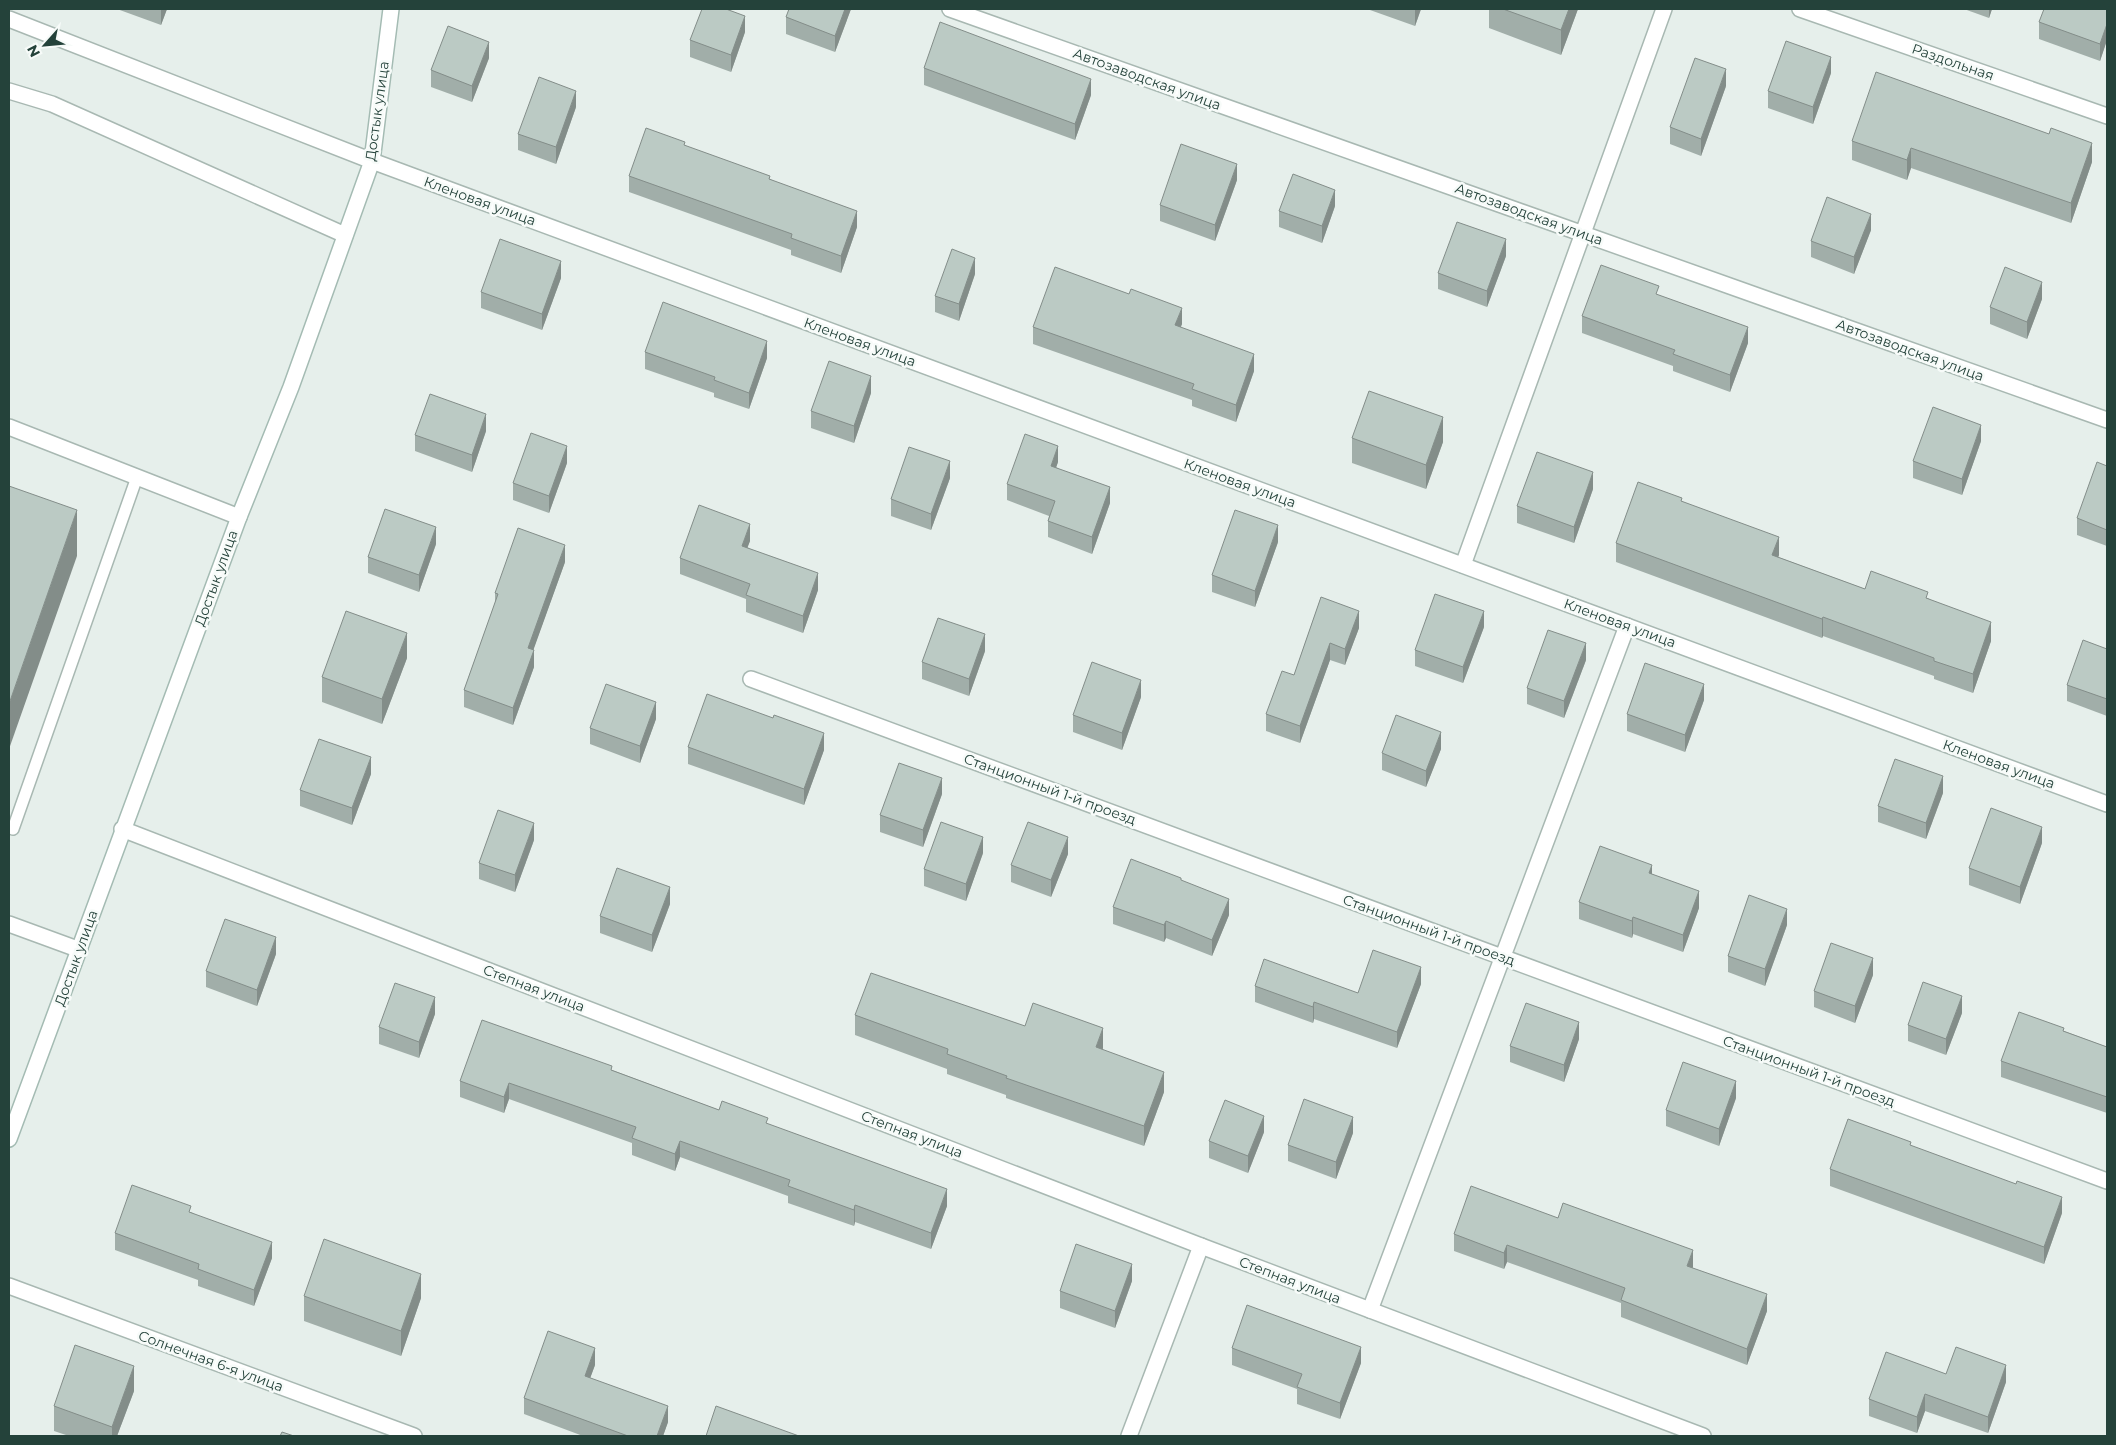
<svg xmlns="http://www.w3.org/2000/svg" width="2116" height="1445" font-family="Montserrat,sans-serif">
<rect width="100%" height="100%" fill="#e6efeb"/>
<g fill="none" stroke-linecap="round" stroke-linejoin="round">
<defs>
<polyline id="lane" points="9,827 13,829 137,477"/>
<g id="street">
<polyline points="950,9 2107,420"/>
<polyline points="1800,9 2107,116"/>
<polyline points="9,19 372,161 2107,804"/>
<polyline points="9,91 52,104 345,235"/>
<polyline points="9,427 239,517"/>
<polyline points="1463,565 1664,9"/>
<polyline points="751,679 2107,1181"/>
<polyline points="122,829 1201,1246 1703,1436"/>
<polyline points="9,924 80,950"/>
<polyline points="9,1286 414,1436"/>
<polyline points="1370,1310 1627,626"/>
<polyline points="1129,1436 1201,1246"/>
</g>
<polyline id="secondary" points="9,1139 239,517 291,387 372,161 391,9"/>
</defs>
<use href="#lane" stroke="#a8b8b2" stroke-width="14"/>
<use href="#street" stroke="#a8b8b2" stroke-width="18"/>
<use href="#secondary" stroke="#a4bbb3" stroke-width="18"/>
<use href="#lane" stroke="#fff" stroke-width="11"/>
<use href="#street" stroke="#fff" stroke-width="15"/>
<use href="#secondary" stroke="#fff" stroke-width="15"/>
</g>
<g fill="#a1aea9">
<polygon points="117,9 167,9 161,25"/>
<polygon points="851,9 835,52 786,34 786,17"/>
<polygon points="1370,9 1421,9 1415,26 1370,10"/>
<polygon points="1489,9 1578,9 1561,55 1489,28"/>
<polygon points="1964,9 1992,9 1989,18"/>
<polygon points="2107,9 2107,40 2100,61 2039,39 2039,22"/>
<polygon points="745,32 731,72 690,57 690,40"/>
<polygon points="489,58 472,102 431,87 431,70"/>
<polygon points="924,68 1091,95 1075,140 924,85"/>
<polygon points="1831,73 1813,124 1768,108 1768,91"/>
<polygon points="1726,86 1701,156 1670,144 1670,127"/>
<polygon points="576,107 556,164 518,150 518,134"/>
<polygon points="1852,141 2092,162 2071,223 1911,168 1907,180 1852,160"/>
<polygon points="685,146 770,179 857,227 841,273 791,255 791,250 629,192 629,176"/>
<polygon points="1237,180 1215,241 1160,221 1160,205"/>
<polygon points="1335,206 1322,243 1279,227 1279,211"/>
<polygon points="1871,230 1854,274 1811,257 1811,241"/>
<polygon points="1506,256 1487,307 1438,289 1438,273"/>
<polygon points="975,274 959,321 935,312 935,296"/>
<polygon points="561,278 542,330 481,308 481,292"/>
<polygon points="1129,294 1182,324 1180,327 1254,371 1236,422 1192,406 1192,400 1033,344 1033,327"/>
<polygon points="1659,295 1748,343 1730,392 1673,371 1673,366 1582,333 1582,316"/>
<polygon points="2042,299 2027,339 1990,324 1990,307"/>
<polygon points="645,352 767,358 749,409 714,397 714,393 645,369"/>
<polygon points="871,393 854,443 811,428 811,411"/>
<polygon points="486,431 472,472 415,451 415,435"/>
<polygon points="1352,438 1443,442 1426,489 1352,463"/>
<polygon points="1981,441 1962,495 1913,478 1913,461"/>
<polygon points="1058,462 1056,467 1110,503 1092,554 1048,537 1048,521 1049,516 1007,500 1007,484"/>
<polygon points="567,463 549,513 513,500 513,483"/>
<polygon points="2107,466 2107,546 2077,535 2077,518"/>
<polygon points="950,478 931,530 891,516 891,499"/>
<polygon points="1593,489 1574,543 1517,523 1517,506"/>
<polygon points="1682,501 1779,555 1778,557 1865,589 1928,598 1991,641 1973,693 1934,679 1934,676 1823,636 1822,638 1616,562 1616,543"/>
<polygon points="750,541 747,547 818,590 803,633 746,612 746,599 680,574 680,558"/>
<polygon points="1278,542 1255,607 1212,592 1212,575"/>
<polygon points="436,544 419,592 368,573 368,557"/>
<polygon points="565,562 533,650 534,667 513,725 464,707 464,690 495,603 495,593"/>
<polygon points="1321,597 1359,628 1345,665 1330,660 1300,743 1266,731 1266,714 1294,675"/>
<polygon points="1484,627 1463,683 1415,666 1415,650"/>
<polygon points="2107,649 2107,716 2067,701 2067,685"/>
<polygon points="985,651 969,696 922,679 922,662"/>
<polygon points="407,658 382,724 322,702 322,677"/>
<polygon points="1586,660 1564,718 1527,704 1527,688"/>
<polygon points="1141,697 1122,750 1073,732 1073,715"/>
<polygon points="1704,700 1685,752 1627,731 1627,714"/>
<polygon points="656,719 640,763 590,744 590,728"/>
<polygon points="688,747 824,750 804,805 688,764"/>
<polygon points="1441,749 1426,787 1382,770 1382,753"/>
<polygon points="371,774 352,825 300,806 300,790"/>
<polygon points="1943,793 1926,839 1878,822 1878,806"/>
<polygon points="942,794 923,847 880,832 880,815"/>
<polygon points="534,840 515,892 479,879 479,863"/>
<polygon points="2042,843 2020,904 1969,885 1969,868"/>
<polygon points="983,853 966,901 924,886 924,869"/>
<polygon points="1068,854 1051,897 1011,882 1011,865"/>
<polygon points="1652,874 1699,908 1683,952 1633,934 1632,938 1579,919 1579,902"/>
<polygon points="670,904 652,952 600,933 600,916"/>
<polygon points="1113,907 1229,915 1212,956 1166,938 1164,942 1113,924"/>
<polygon points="1787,925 1765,986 1728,972 1728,956"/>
<polygon points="276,954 257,1006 206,987 206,971"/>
<polygon points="1873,975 1855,1023 1814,1007 1814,991"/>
<polygon points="1421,984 1397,1048 1314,1019 1313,1023 1255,1002 1255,986 1358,993"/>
<polygon points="1962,1013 1946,1055 1908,1041 1908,1025"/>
<polygon points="435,1014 419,1058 379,1044 379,1027"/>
<polygon points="855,1015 1025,1026 1103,1048 1102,1050 1164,1092 1144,1146 1006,1098 1006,1095 947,1074 947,1069 855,1035"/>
<polygon points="2064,1031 2107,1047 2107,1113 2001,1077 2001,1061"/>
<polygon points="1579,1039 1564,1082 1510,1062 1510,1046"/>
<polygon points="612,1070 719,1110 768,1124 947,1206 931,1249 855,1222 854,1226 788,1203 788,1196 680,1157 675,1171 632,1155 632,1143 509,1099 504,1113 460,1097 460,1081"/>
<polygon points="1736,1098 1719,1146 1666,1126 1666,1110"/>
<polygon points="1264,1132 1248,1173 1209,1158 1209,1141"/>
<polygon points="1353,1133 1336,1179 1288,1161 1288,1145"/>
<polygon points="1830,1169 2062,1213 2044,1264 1830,1186"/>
<polygon points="191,1212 272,1258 254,1306 198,1286 198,1280 115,1250 115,1233"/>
<polygon points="1454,1234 1693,1268 1767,1311 1747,1365 1621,1317 1621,1303 1507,1262 1504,1269 1454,1251"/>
<polygon points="2107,1277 2107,1299 2106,1298 2106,1282"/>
<polygon points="1132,1281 1115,1328 1060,1308 1060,1291"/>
<polygon points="304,1296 421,1298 401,1356 304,1321"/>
<polygon points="1232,1348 1361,1363 1340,1419 1297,1404 1297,1389 1232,1365"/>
<polygon points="595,1365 590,1378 668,1422 663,1436 583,1436 524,1414 524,1398"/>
<polygon points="1946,1374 2006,1382 1988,1433 1925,1411 1917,1433 1869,1416 1869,1399"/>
<polygon points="134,1391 117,1436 69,1436 54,1431 54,1406"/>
</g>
<g fill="#838d89">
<polygon points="161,9 167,9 161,25"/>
<polygon points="845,9 851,9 835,52 835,36"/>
<polygon points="1415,9 1421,9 1415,26"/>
<polygon points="1569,9 1578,9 1561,55 1561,30"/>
<polygon points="1989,9 1992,9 1989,18"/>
<polygon points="745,16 745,32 731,72 731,55"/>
<polygon points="2107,24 2107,40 2100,61 2100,44"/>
<polygon points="489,42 489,58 472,102 472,86"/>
<polygon points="1831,57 1831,73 1813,124 1813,107"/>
<polygon points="1726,69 1726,86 1701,156 1701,139"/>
<polygon points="1091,79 1091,95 1075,140 1075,124"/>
<polygon points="576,91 576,107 556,164 556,147"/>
<polygon points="2092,143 2092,162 2071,223 2071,203"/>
<polygon points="1911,148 1911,168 1907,180 1907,160"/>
<polygon points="1237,164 1237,180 1215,241 1215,225"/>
<polygon points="1335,190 1335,206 1322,243 1322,226"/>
<polygon points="857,211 857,227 841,273 841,256"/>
<polygon points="1871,214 1871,230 1854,274 1854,257"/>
<polygon points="1506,239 1506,256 1487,307 1487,291"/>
<polygon points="975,258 975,274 959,321 959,304"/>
<polygon points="561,261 561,278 542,330 542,314"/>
<polygon points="2042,282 2042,299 2027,339 2027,322"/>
<polygon points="1182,308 1182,324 1175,342 1175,325"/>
<polygon points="1748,327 1748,343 1730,392 1730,375"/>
<polygon points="767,341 767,358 749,409 749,393"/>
<polygon points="1254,354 1254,371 1236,422 1236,405"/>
<polygon points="871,376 871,393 854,443 854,426"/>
<polygon points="486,414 486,431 472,472 472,455"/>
<polygon points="1443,417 1443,442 1426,489 1426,465"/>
<polygon points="1981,425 1981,441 1962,495 1962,479"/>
<polygon points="567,446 567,463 549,513 549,496"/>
<polygon points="1058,446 1058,462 1051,482 1051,466"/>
<polygon points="950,461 950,478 931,530 931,514"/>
<polygon points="1593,472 1593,489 1574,543 1574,527"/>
<polygon points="1110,487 1110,503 1092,554 1092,537"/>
<polygon points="77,510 77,556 9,749 9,704"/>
<polygon points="750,524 750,541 742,562 742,546"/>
<polygon points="1278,525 1278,542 1255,607 1255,591"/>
<polygon points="436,527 436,544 419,592 419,575"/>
<polygon points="1779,537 1779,555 1772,574 1772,555"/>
<polygon points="565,545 565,562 528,665 528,648"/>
<polygon points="818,573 818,590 803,633 803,616"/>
<polygon points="1359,611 1359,628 1345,665 1345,649"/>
<polygon points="1484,611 1484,627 1463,683 1463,667"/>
<polygon points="1823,617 1823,636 1822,638 1822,619"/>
<polygon points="1991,622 1991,641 1973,693 1973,674"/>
<polygon points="407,633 407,658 382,724 382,699"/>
<polygon points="985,634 985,651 969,696 969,679"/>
<polygon points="1330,643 1330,660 1300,743 1300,726"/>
<polygon points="1586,643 1586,660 1564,718 1564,701"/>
<polygon points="534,650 534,667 513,725 513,708"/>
<polygon points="1141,680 1141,697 1122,750 1122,733"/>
<polygon points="1704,684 1704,700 1685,752 1685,735"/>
<polygon points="656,702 656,719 640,763 640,746"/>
<polygon points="1441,732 1441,749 1426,787 1426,771"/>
<polygon points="824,733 824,750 804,805 804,789"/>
<polygon points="371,757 371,774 352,825 352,808"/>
<polygon points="1943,776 1943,793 1926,839 1926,823"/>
<polygon points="942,778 942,794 923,847 923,830"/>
<polygon points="534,823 534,840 515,892 515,875"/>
<polygon points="2042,827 2042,843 2020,904 2020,887"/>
<polygon points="983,837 983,853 966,901 966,884"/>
<polygon points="1068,837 1068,854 1051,897 1051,880"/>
<polygon points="1652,865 1652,882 1649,873"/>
<polygon points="670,887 670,904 652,952 652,935"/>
<polygon points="1699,891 1699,908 1683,952 1683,935"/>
<polygon points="1229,899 1229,915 1212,956 1212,940"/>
<polygon points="1787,909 1787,925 1765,986 1765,969"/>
<polygon points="1633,917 1633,934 1632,938 1632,921"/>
<polygon points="1166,921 1166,938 1164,942 1164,925"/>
<polygon points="276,937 276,954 257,1006 257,990"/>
<polygon points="1873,958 1873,975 1855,1023 1855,1006"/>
<polygon points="1421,967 1421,984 1397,1048 1397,1032"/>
<polygon points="1962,996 1962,1013 1946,1055 1946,1039"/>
<polygon points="435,997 435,1014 419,1058 419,1042"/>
<polygon points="1314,1002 1314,1019 1313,1023 1313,1007"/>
<polygon points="1579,1022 1579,1039 1564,1082 1564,1065"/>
<polygon points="1103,1028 1103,1048 1096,1068 1096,1047"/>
<polygon points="1164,1072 1164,1092 1144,1146 1144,1126"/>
<polygon points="1736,1081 1736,1098 1719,1146 1719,1129"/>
<polygon points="509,1083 509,1099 504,1113 504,1097"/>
<polygon points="1264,1116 1264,1132 1248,1173 1248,1156"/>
<polygon points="1353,1117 1353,1133 1336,1179 1336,1162"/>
<polygon points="680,1141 680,1157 675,1171 675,1154"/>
<polygon points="947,1189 947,1206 931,1249 931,1233"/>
<polygon points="2062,1197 2062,1213 2044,1264 2044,1247"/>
<polygon points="855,1205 855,1222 854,1226 854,1210"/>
<polygon points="272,1242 272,1258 254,1306 254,1290"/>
<polygon points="1507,1245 1507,1262 1504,1269 1504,1253"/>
<polygon points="1693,1250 1693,1267 1687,1282 1687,1266"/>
<polygon points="1132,1264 1132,1281 1115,1328 1115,1311"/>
<polygon points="421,1274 421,1298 401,1356 401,1331"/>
<polygon points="1767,1294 1767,1311 1747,1365 1747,1349"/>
<polygon points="1361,1347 1361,1363 1340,1419 1340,1403"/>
<polygon points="595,1348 595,1365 585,1392 585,1376"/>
<polygon points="2006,1365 2006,1382 1988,1433 1988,1417"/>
<polygon points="134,1366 134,1391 117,1436 112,1436 112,1427"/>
<polygon points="1925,1394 1925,1411 1917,1433 1917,1417"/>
<polygon points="668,1406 668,1422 663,1436 657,1436"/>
</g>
<g fill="#bbcac4" stroke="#838d89">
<polygon points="702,9 726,9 745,16 731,55 690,40"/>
<polygon points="789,9 845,9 835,36 786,17"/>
<polygon points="1503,9 1569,9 1561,30"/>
<polygon points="2044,9 2107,9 2107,24 2100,44 2039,22"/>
<polygon points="940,22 1091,79 1075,124 924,68"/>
<polygon points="448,26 489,42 472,86 431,70"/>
<polygon points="1786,41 1831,57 1813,107 1768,91"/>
<polygon points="1695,58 1726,69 1701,139 1670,127"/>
<polygon points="1876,72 2049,134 2051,128 2092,143 2071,203 1911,148 1907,160 1852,141"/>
<polygon points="539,77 576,91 556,147 518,134"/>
<polygon points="646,128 685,142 684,145 770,176 769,179 857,211 841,256 791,238 792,234 629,176"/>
<polygon points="1181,144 1237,164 1215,225 1160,205"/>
<polygon points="1293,174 1335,190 1322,226 1279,211"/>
<polygon points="1827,197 1871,214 1854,257 1811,241"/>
<polygon points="1457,222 1506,239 1487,291 1438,273"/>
<polygon points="500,239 561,261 542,314 481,292"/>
<polygon points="952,249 975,258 959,304 935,296"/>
<polygon points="1601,265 1659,286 1656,294 1748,327 1730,375 1673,354 1675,350 1582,316"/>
<polygon points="1055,267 1129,294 1131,289 1182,308 1175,325 1254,354 1236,405 1192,389 1194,384 1033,327"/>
<polygon points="2005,267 2042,282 2027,322 1990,307"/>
<polygon points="663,302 767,341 749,393 714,380 715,377 645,352"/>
<polygon points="829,361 871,376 854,426 811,411"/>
<polygon points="1369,391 1443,417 1426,465 1352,438"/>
<polygon points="430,394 486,414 472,455 415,435"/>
<polygon points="1933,407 1981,425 1962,479 1913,461"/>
<polygon points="531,433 567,446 549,496 513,483"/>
<polygon points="1025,434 1058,446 1051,466 1110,487 1092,537 1048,521 1055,501 1007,484"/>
<polygon points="909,447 950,461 931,514 891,499"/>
<polygon points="1537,452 1593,472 1574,527 1517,506"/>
<polygon points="2097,462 2107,466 2107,530 2077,518"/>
<polygon points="1638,482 1682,498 1681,501 1779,537 1772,555 1865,589 1871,571 1928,592 1926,598 1991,622 1973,674 1934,661 1934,658 1823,617 1822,619 1616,543"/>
<polygon points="9,486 77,510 9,704"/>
<polygon points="699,505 750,524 742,546 818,573 803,616 746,595 750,584 680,558"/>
<polygon points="385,509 436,527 419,575 368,557"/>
<polygon points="1235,510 1278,525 1255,591 1212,575"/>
<polygon points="518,528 565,545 528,648 534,650 513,708 464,690 498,594 495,593"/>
<polygon points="1435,594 1484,611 1463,667 1415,650"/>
<polygon points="1321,597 1359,611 1345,649 1330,643 1300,726 1266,714 1282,671 1294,675"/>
<polygon points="346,611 407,633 382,699 322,677"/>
<polygon points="938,618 985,634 969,679 922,662"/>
<polygon points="1548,630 1586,643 1564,701 1527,688"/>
<polygon points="2083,640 2107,649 2107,699 2067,685"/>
<polygon points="1092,662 1141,680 1122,733 1073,715"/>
<polygon points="1645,663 1704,684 1685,735 1627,714"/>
<polygon points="606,684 656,702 640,746 590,728"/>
<polygon points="707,694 773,718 774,715 824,733 804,789 688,747"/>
<polygon points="1396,715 1441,732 1426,771 1382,753"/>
<polygon points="319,739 371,757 352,808 300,790"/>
<polygon points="1895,759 1943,776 1926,823 1878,806"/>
<polygon points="899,763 942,778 923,830 880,815"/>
<polygon points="1991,808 2042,827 2020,887 1969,868"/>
<polygon points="498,810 534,823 515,875 479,863"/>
<polygon points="941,822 983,837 966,884 924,869"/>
<polygon points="1028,822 1068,837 1051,880 1011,865"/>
<polygon points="1600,846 1652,865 1649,873 1699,891 1683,935 1633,917 1632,921 1579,902"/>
<polygon points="1131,859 1181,878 1181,880 1229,899 1212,940 1166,921 1164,925 1113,907"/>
<polygon points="617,868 670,887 652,935 600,916"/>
<polygon points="1749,895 1787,909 1765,969 1728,956"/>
<polygon points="225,919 276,937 257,990 206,971"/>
<polygon points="1831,943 1873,958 1855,1006 1814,991"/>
<polygon points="1373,950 1421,967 1397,1032 1314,1002 1313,1007 1255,986 1264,959 1358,993"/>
<polygon points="871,973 1025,1026 1033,1003 1103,1028 1096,1047 1164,1072 1144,1126 1006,1078 1007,1076 947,1054 948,1049 855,1015"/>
<polygon points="1923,982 1962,996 1946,1039 1908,1025"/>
<polygon points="395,983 435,997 419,1042 379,1027"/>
<polygon points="1526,1003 1579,1022 1564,1065 1510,1046"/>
<polygon points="2019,1012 2064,1028 2063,1031 2107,1047 2107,1097 2001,1061"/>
<polygon points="482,1020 612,1066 611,1070 719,1110 722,1101 768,1118 766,1123 947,1189 931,1233 855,1205 854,1210 788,1186 790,1180 680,1141 675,1154 632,1138 636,1127 509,1083 504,1097 460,1081"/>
<polygon points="1683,1062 1736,1081 1719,1129 1666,1110"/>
<polygon points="1304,1099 1353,1117 1336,1162 1288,1145"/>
<polygon points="1225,1100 1264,1116 1248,1156 1209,1141"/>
<polygon points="1848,1119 1911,1142 1910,1145 2016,1184 2017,1181 2062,1197 2044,1247 1830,1169"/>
<polygon points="132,1185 191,1206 189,1212 272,1242 254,1290 198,1269 199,1264 115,1233"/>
<polygon points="1471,1186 1558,1218 1563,1203 1693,1250 1687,1266 1767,1294 1747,1349 1621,1300 1625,1288 1507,1245 1504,1253 1454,1234"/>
<polygon points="324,1239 421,1274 401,1331 304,1296"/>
<polygon points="1076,1244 1132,1264 1115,1311 1060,1291"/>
<polygon points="1247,1305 1361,1347 1340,1403 1297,1387 1302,1374 1232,1348"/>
<polygon points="548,1331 595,1348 585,1376 668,1406 657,1436 628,1436 524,1398"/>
<polygon points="75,1345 134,1366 112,1427 54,1406"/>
<polygon points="1956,1347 2006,1365 1988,1417 1925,1394 1917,1417 1869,1399 1886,1352 1946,1374"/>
<polygon points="716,1406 799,1436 706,1436"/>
<polygon points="282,1432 294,1436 280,1436"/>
</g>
<g text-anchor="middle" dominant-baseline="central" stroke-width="5" stroke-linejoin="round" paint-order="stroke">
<g font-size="14" fill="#24423a" stroke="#f7fbf9">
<text transform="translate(1953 62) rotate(19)">Раздольная</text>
<text transform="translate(1147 79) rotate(20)">Автозаводская улица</text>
<text transform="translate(377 111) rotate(-82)">Достык улица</text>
<text transform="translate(480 201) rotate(20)">Кленовая улица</text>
<text transform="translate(1529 214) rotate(20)">Автозаводская улица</text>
<text transform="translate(860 342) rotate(20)">Кленовая улица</text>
<text transform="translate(1910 350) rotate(20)">Автозаводская улица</text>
<text transform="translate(1240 483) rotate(20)">Кленовая улица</text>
<text transform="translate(216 578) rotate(-70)">Достык улица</text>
<text transform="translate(1620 623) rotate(20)">Кленовая улица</text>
<text transform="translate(1999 764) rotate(20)">Кленовая улица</text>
<text transform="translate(1050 789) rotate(20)">Станционный 1-й проезд</text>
<text transform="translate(1429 930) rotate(20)">Станционный 1-й проезд</text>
<text transform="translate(76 958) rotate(-70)">Достык улица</text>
<text transform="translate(534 988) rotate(21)">Степная улица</text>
<text transform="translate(1809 1071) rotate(20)">Станционный 1-й проезд</text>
<text transform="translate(912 1134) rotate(21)">Степная улица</text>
<text transform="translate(1290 1280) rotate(21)">Степная улица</text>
<text transform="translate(211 1361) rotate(20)">Солнечная 6-я улица</text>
</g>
</g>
<rect width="2116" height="1445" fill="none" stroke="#24423a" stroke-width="20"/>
<g transform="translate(45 45) rotate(243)" stroke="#f7fbf9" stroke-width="4" paint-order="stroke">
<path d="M0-4L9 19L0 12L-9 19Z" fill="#24423a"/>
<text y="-8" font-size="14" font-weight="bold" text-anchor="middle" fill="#24423a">N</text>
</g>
</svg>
